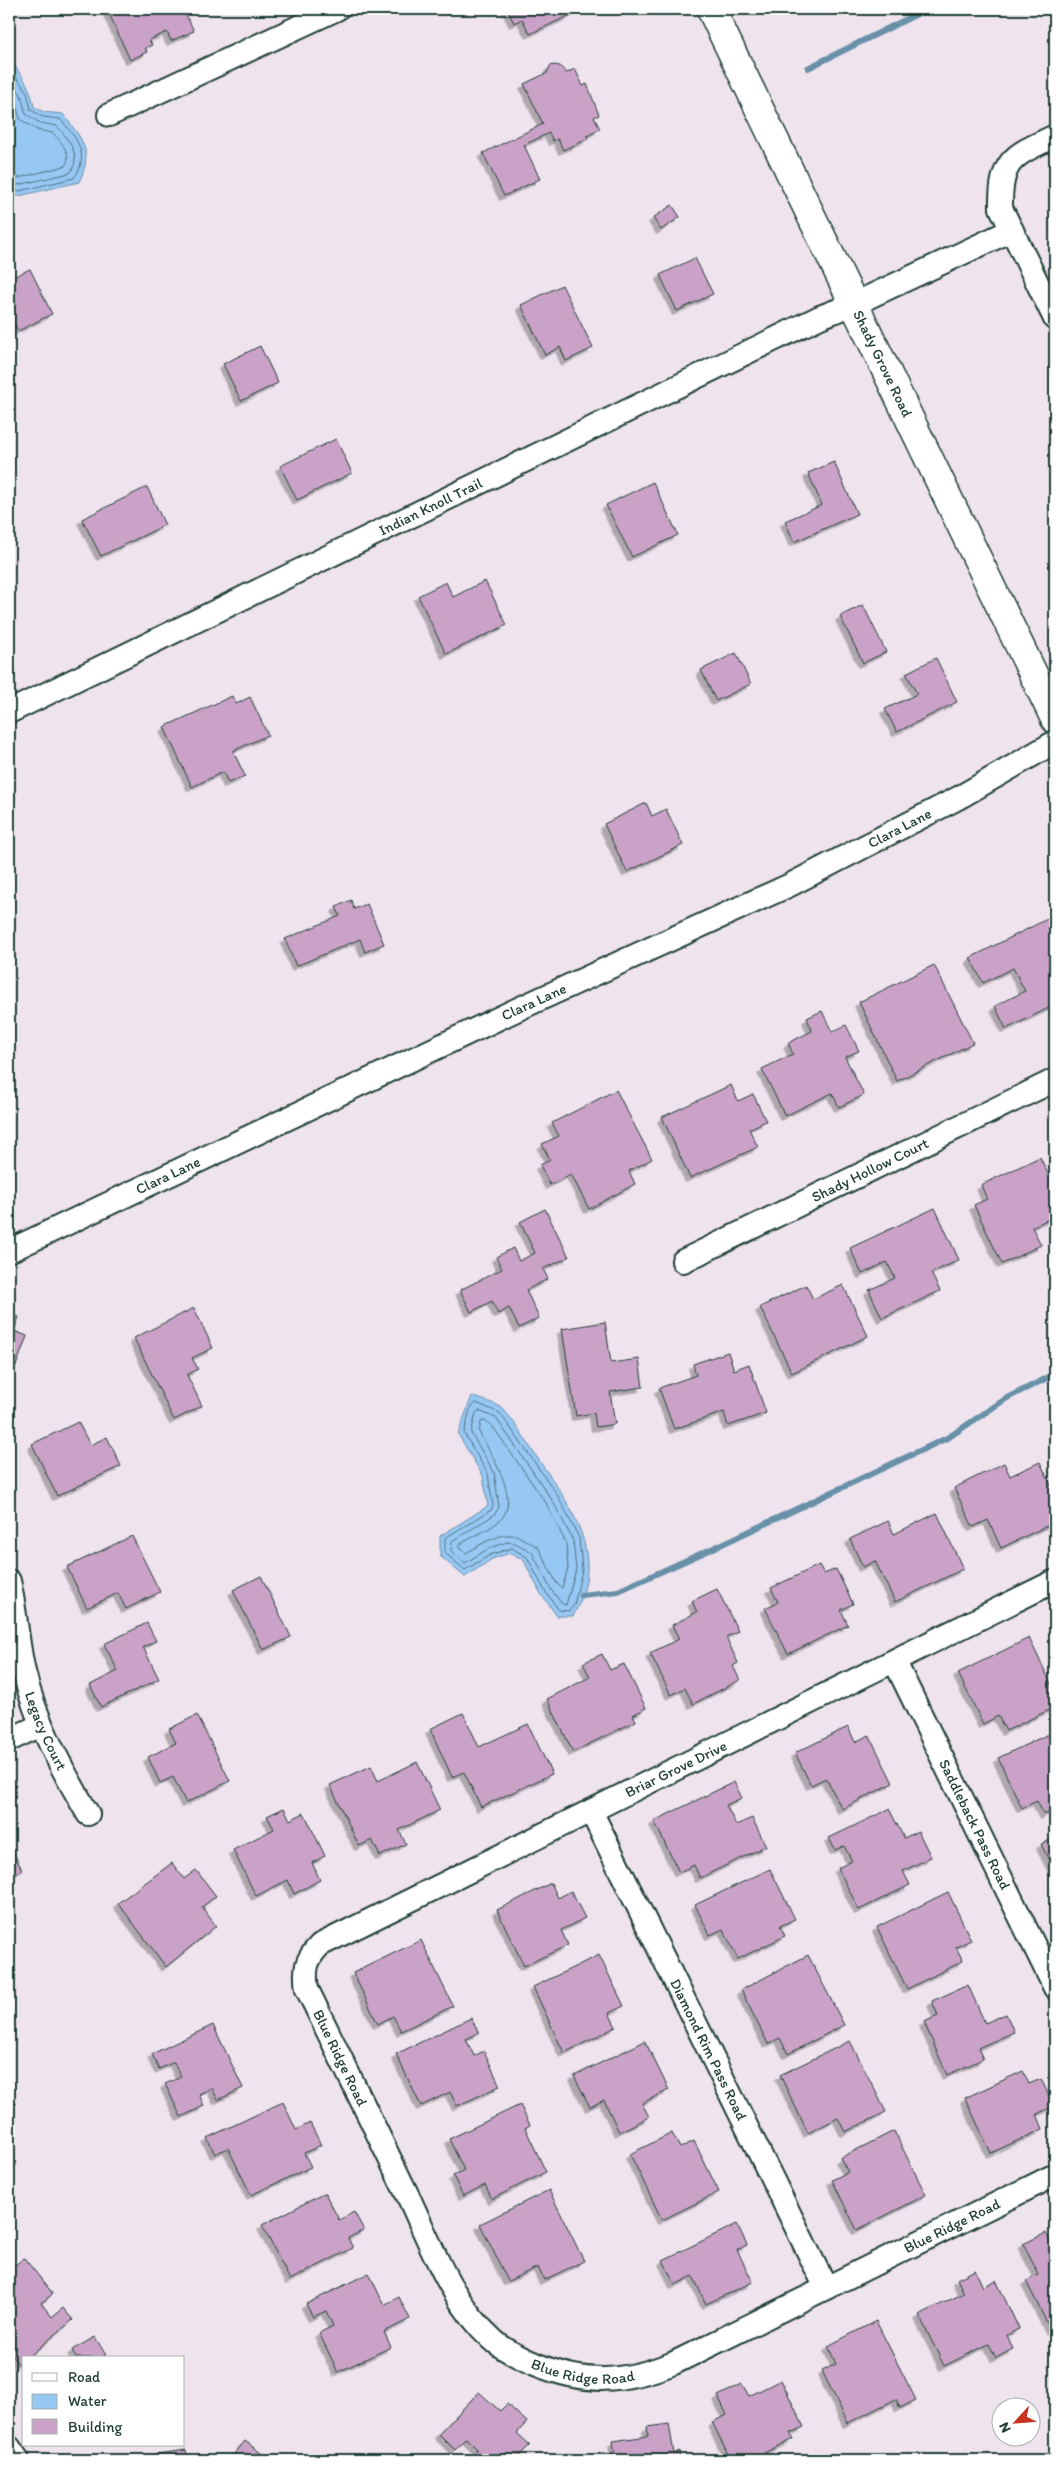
<svg xmlns="http://www.w3.org/2000/svg" width="1064" height="2469" font-family="Itim,sans-serif">
<defs>
<filter id="shadow"><feDropShadow dx="-4.5" dy="4.5" stdDeviation="0" flood-color="#0004"/></filter>
</defs>
<rect width="100%" height="100%" fill="#efe3ee"/>
<filter id="ink" filterUnits="userSpaceOnUse"><feTurbulence type="fractalNoise" baseFrequency=".02" numOctaves="2"/><feDisplacementMap in="SourceGraphic" scale="10" xChannelSelector="R" yChannelSelector="G"/><feConvolveMatrix kernelMatrix="1 2 1 2 8 2 1 2 1" color-interpolation-filters="sRGB"/></filter>
<g filter="url(#ink)">
<g fill="#97c7f3" stroke="#6790a7">
<path d="M9,60c13,14 22,27 25,47l10,5 19,2c19,25 31,37 16,68l-60,14h-10z"/>
<path d="M472,1396c9,4 25,7 31,13 13,14 23,32 33,47 35,50 72,99 37,160h-16l-16,-22 -18,-35 -13,-6 -18,6 -27,18 -25,-21v-20l48,-30 -5,-30 -25,-42z"/>
</g>
<g fill="none" stroke-linecap="round" stroke-linejoin="round">
<g stroke="#4f7480" stroke-width="1">
<path d="M9,67l18,25 4,18 12,7 17,2c16,18 31,36 14,59l-55,13h-10"/>
<path d="M9,76l12,19 5,19 14,9 17,3c11,13 26,30 13,47l-52,12h-9"/>
<path d="M9,90l5,8 6,21 17,11 16,3c8,9 20,21 12,33l-47,12h-9"/>
<polygon points="476,1403 500,1413 558,1496 579,1538 582,1570 574,1605 569,1611 559,1610 545,1591 527,1557 512,1548 490,1555 465,1570 445,1553 445,1538 491,1510 493,1506 488,1474 464,1433 470,1410"/>
<polygon points="479,1411 496,1418 552,1500 573,1540 576,1569 566,1605 562,1604 550,1588 532,1552 515,1543 507,1542 488,1549 465,1563 451,1551 452,1541 494,1515 499,1507 494,1472 471,1433 476,1413"/>
<path d="M484,1421l7,3 55,79 20,40 2,25 -6,20 -5,-4 -19,-37 -22,-12h-13l-18,7 -19,11 -7,-5v-3c12,-8 35,-17 43,-27 18,-21 -13,-67 -23,-86l2,-10z"/>
</g>
<g stroke="#6790a7" stroke-width="6">
<polyline points="808,68 927,9"/>
<polyline points="581,1595 618,1591 718,1546 949,1437 1007,1398 1055,1374"/>
</g>
</g>
<g fill="#cba2c7" stroke="#1f3d34" filter="url(#shadow)">
<polygon points="107,9 183,9 194,31 171,41 167,32 149,40 152,45 145,48 147,52 130,60"/>
<polygon points="507,9 580,9 581,10 530,34 522,19 514,23"/>
<polygon points="554,65 560,66 566,73 575,69 583,86 587,84 599,115 594,117 600,129 587,136 588,139 563,150 558,139 553,141 549,133 524,145 540,179 504,196 483,153 543,124 524,84 547,73 550,66"/>
<polygon points="672,205 680,217 661,230 653,218"/>
<polygon points="695,258 713,294 677,311 660,275"/>
<polygon points="30,269 52,314 18,331 9,312 9,279"/>
<polygon points="562,285 593,348 566,361 560,347 545,355 521,305"/>
<polygon points="260,346 278,383 241,401 223,364"/>
<polygon points="336,439 352,473 297,500 280,466"/>
<polygon points="834,462 857,514 794,542 785,521 822,505 808,473"/>
<polygon points="653,482 678,535 632,557 606,505"/>
<polygon points="147,487 165,525 101,556 82,519"/>
<polygon points="485,581 507,625 446,654 418,596 446,582 453,597"/>
<polygon points="863,605 886,652 863,663 840,616"/>
<polygon points="736,653 751,684 716,701 701,670"/>
<polygon points="936,658 957,702 897,732 885,709 917,694 906,673"/>
<polygon points="232,696 236,704 250,697 268,735 233,751 245,776 228,783 223,772 192,787 164,727"/>
<polygon points="646,803 652,816 666,809 683,845 627,872 604,824"/>
<polygon points="351,900 354,909 367,904 384,944 365,952 360,939 296,966 285,939 340,916 336,907"/>
<polygon points="1055,915 1055,1005 1006,1029 995,1006 1025,991 1013,968 983,983 970,958"/>
<polygon points="934,965 973,1043 897,1081 859,1002"/>
<polygon points="822,1011 832,1032 846,1025 859,1051 845,1057 864,1095 839,1107 832,1093 785,1116 762,1069 793,1054 788,1043 812,1031 807,1018"/>
<polygon points="731,1085 738,1101 753,1094 766,1121 749,1129 758,1147 690,1178 662,1117"/>
<polygon points="616,1090 652,1159 629,1171 635,1184 589,1209 571,1174 550,1185 540,1165 550,1160 542,1144 559,1136 552,1123"/>
<polygon points="1040,1157 1055,1189 1055,1216 1032,1227 1041,1245 1002,1264 974,1205 987,1199 981,1185"/>
<polygon points="935,1208 959,1260 931,1273 940,1291 882,1318 869,1290 895,1278 887,1262 862,1274 850,1248"/>
<polygon points="545,1209 569,1257 543,1269 548,1279 526,1290 539,1318 519,1328 509,1308 498,1314 492,1301 471,1312 460,1290 502,1269 496,1257 513,1248 519,1261 535,1253 520,1222"/>
<polygon points="806,1285 813,1299 843,1285 868,1336 792,1373 760,1307"/>
<polygon points="194,1308 213,1348 192,1358 198,1369 187,1375 202,1406 174,1420 134,1338"/>
<polygon points="9,1314 19,1317 14,1331 27,1336 16,1366 9,1364"/>
<polygon points="605,1322 611,1363 639,1359 643,1387 610,1392 615,1424 596,1427 594,1413 576,1416 562,1329"/>
<polygon points="728,1352 734,1370 749,1364 766,1413 728,1426 724,1412 674,1429 659,1388 696,1375 693,1364"/>
<polygon points="78,1422 90,1445 107,1437 121,1466 57,1496 32,1444"/>
<polygon points="1040,1462 1055,1494 1055,1522 1001,1548 988,1520 973,1527 954,1488 1004,1463 1010,1476"/>
<polygon points="937,1513 963,1569 895,1602 875,1561 863,1567 850,1539 888,1521 894,1534"/>
<polygon points="132,1536 160,1592 126,1609 118,1593 87,1608 67,1567"/>
<polygon points="819,1565 824,1574 836,1569 853,1604 841,1610 848,1625 788,1654 765,1608 778,1602 771,1588"/>
<polygon points="261,1576 291,1637 263,1650 233,1590"/>
<polygon points="717,1589 738,1631 726,1637 738,1663 733,1666 740,1680 693,1704 685,1688 671,1695 650,1653 679,1639 672,1625 697,1612 692,1601"/>
<polygon points="147,1623 156,1641 143,1647 159,1679 101,1707 90,1685 118,1671 104,1644"/>
<polygon points="1029,1638 1055,1692 1055,1707 1006,1731 998,1716 983,1724 958,1673"/>
<polygon points="602,1654 610,1670 624,1664 646,1708 633,1715 636,1721 573,1752 547,1699 590,1677 583,1663"/>
<polygon points="463,1713 479,1747 528,1724 552,1774 481,1807 464,1772 452,1777 430,1729"/>
<polygon points="197,1715 230,1781 186,1803 173,1777 160,1783 148,1757 176,1743 169,1729"/>
<polygon points="848,1727 855,1742 869,1735 893,1783 842,1809 826,1778 811,1785 795,1753"/>
<polygon points="1055,1731 1055,1809 1044,1815 1037,1801 1022,1808 998,1758"/>
<polygon points="417,1762 440,1810 399,1830 406,1844 380,1856 372,1840 359,1846 330,1785 371,1766 378,1781"/>
<polygon points="734,1782 742,1798 726,1805 736,1825 752,1818 766,1846 700,1878 694,1865 679,1872 654,1821"/>
<polygon points="284,1808 290,1820 304,1813 325,1856 312,1863 320,1880 294,1894 288,1880 256,1896 233,1850 274,1829 267,1816"/>
<polygon points="889,1809 904,1838 918,1831 931,1857 903,1871 910,1885 859,1910 838,1868 852,1861 844,1846 835,1850 829,1838"/>
<polygon points="1055,1838 1055,1873 1041,1844"/>
<polygon points="11,1847 22,1870 9,1877 9,1848"/>
<polygon points="172,1863 184,1879 196,1870 216,1896 202,1907 216,1926 166,1967 118,1903"/>
<polygon points="770,1869 795,1919 780,1926 785,1936 738,1959 723,1929 710,1935 695,1905"/>
<polygon points="551,1883 558,1898 571,1891 585,1918 561,1930 568,1945 524,1966 497,1910"/>
<polygon points="948,1892 971,1940 956,1947 963,1961 907,1989 877,1927"/>
<polygon points="421,1940 453,2006 401,2031 393,2016 378,2024 353,1973"/>
<polygon points="599,1955 624,2006 609,2013 616,2027 564,2053 533,1987"/>
<polygon points="808,1955 844,2025 788,2054 780,2038 768,2044 741,1990"/>
<polygon points="968,1985 985,2023 1006,2014 1014,2032 978,2048 983,2059 947,2075 924,2022 938,2016 932,2001"/>
<polygon points="471,2018 479,2033 466,2039 474,2056 484,2051 500,2086 457,2106 450,2092 421,2106 396,2054"/>
<polygon points="213,2025 243,2088 218,2100 212,2088 199,2094 204,2106 181,2117 165,2084 181,2077 174,2062 159,2069 152,2054"/>
<polygon points="645,2041 669,2090 642,2103 649,2117 619,2132 604,2100 590,2107 574,2076"/>
<polygon points="850,2041 886,2112 845,2132 838,2118 808,2133 780,2075"/>
<polygon points="1023,2071 1029,2084 1041,2079 1054,2106 1037,2114 1043,2129 991,2153 965,2098"/>
<polygon points="283,2102 296,2130 310,2123 321,2145 304,2153 311,2167 251,2195 228,2148 215,2154 207,2138"/>
<polygon points="520,2105 530,2125 525,2128 546,2172 492,2199 485,2185 463,2196 453,2176 464,2170 449,2139"/>
<polygon points="894,2131 926,2195 857,2230 832,2180 848,2172 840,2158"/>
<polygon points="672,2133 680,2148 694,2141 719,2192 662,2220 630,2154"/>
<polygon points="549,2190 584,2261 544,2280 538,2267 508,2281 480,2224"/>
<polygon points="325,2193 339,2220 354,2212 364,2230 348,2238 353,2248 290,2280 262,2225"/>
<polygon points="737,2224 747,2245 737,2250 753,2282 706,2304 693,2276 675,2285 663,2260"/>
<polygon points="1046,2233 1053,2248 1055,2247 1055,2329 1051,2331 1026,2281 1039,2275 1023,2244"/>
<polygon points="24,2258 53,2294 41,2303 52,2317 63,2308 73,2320 27,2358 24,2358 19,2365 9,2352 9,2270"/>
<polygon points="975,2270 983,2287 996,2280 1019,2329 1007,2335 1013,2349 996,2358 989,2344 944,2366 919,2315 964,2293 957,2279"/>
<polygon points="369,2273 384,2305 399,2297 410,2319 384,2332 391,2347 338,2372 319,2333 333,2326 326,2311 313,2317 306,2304"/>
<polygon points="876,2321 916,2400 900,2408 896,2399 848,2423 822,2371 836,2364 828,2346"/>
<polygon points="95,2337 106,2355 100,2358 76,2358 72,2350"/>
<polygon points="781,2380 804,2427 790,2433 793,2439 764,2453 768,2460 748,2460 745,2455 731,2460 712,2422 727,2415 718,2396 742,2384 749,2396"/>
<polygon points="479,2392 500,2411 507,2404 527,2422 517,2433 530,2445 515,2460 467,2460 477,2449 466,2438 455,2450 439,2434"/>
<polygon points="669,2424 674,2454 679,2451 680,2460 608,2460 615,2458 613,2441 648,2436 647,2427"/>
<polygon points="245,2441 270,2460 234,2460 231,2458"/>
<polygon points="186,2450 188,2460 143,2460 142,2456"/>
</g>
<g fill="none" stroke-linecap="round" stroke-linejoin="round">
<defs>
<g id="minor">
<polyline points="109,115 337,9"/>
<path d="M1055,136c-40,19 -55,22 -54,72l54,111"/>
<path id="s1" d="M9,712l811,-395 34,-13 158,-74"/>
<path id="s2" d="M9,1251l507,-241 274,-125 170,-88 95,-55"/>
<path id="s3" d="M683,1261l372,-181"/>
<path id="s4" d="M9,1581c7,30 8,61 15,91 12,51 38,97 64,142"/>
<path id="s5" d="M1055,1581l-735,364c-14,14 -16,24 -13,44 33,69 67,138 101,207 23,49 43,106 84,143 11,11 29,19 43,25 51,21 88,19 139,-1l381,-188"/>
<path id="s6" d="M895,1662l160,326"/>
<polyline points="9,1740 41,1725"/>
<path id="s7" d="M591,1811l235,477"/>
<polyline points="9,2447 18,2460"/>
</g>
<g id="tertiary">
<path id="s8" d="M711,9l344,710"/>
</g>
</defs>
<use href="#minor" stroke="#1f3d34" stroke-width="26"/>
<use href="#tertiary" stroke="#1f3d34" stroke-width="31"/>
<use href="#minor" stroke="#fff" stroke-width="22"/>
<use href="#tertiary" stroke="#fff" stroke-width="28"/>
</g>
</g>
<g text-anchor="middle" dominant-baseline="central" stroke-width="4" stroke-linejoin="round" paint-order="stroke">
<g font-size="15" fill="#1f3d34" stroke="#fff">
<text stroke="none"><textPath href="#s8" startOffset="394">Shady Grove Road</textPath></text>
<text stroke="none"><textPath href="#s1" startOffset="469">Indian Knoll Trail</textPath></text>
<text stroke="none"><textPath href="#s2" startOffset="986">Clara Lane</textPath></text>
<text stroke="none"><textPath href="#s2" startOffset="581">Clara Lane</textPath></text>
<text stroke="none"><textPath href="#s3" startOffset="208">Shady Hollow Court</textPath></text>
<text stroke="none"><textPath href="#s2" startOffset="176">Clara Lane</textPath></text>
<text stroke="none"><textPath href="#s4" startOffset="155">Legacy Court</textPath></text>
<text transform="translate(676 1769) rotate(-26)">Briar Grove Drive</text>
<text stroke="none"><textPath href="#s6" startOffset="181">Saddleback Pass Road</textPath></text>
<text stroke="none"><textPath href="#s7" startOffset="266">Diamond Rim Pass Road</textPath></text>
<text stroke="none"><textPath href="#s5" startOffset="945">Blue Ridge Road</textPath></text>
<text stroke="none"><textPath href="#s5" startOffset="1769">Blue Ridge Road</textPath></text>
<text stroke="none"><textPath href="#s5" startOffset="1365">Blue Ridge Road</textPath></text>
</g>
</g>
<rect width="1064" height="2469" fill="none" stroke="#fff" stroke-width="30"/>
<rect x="15" y="15" width="1034" height="2439" fill="none" stroke="#1f3d34" stroke-width="2" filter="url(#ink)"/>
<rect x="22" y="2356" width="162" height="90" fill="#ffffff" stroke="#a5b1ae"/>
<rect x="32" y="2373" width="25" height="8" fill="#ffffff" stroke="#a5b1ae"/>
<text x="68" y="2382" font-size="15" fill="#1f3d34">Road</text>
<rect x="32" y="2394" width="25" height="15" fill="#97c7f3" stroke="#a5b1ae"/>
<text x="68" y="2406" font-size="15" fill="#1f3d34">Water</text>
<rect x="32" y="2419" width="25" height="15" fill="#cba2c7" stroke="#a5b1ae"/>
<text x="68" y="2432" font-size="15" fill="#1f3d34">Building</text>
<g transform="translate(1016 2422) rotate(244)"><circle r="24" fill="#ffffff" stroke="#a5b1ae"/>
<path d="M0-4L9 19L0 12L-9 19Z" fill="#c8321e"/>
<text y="-8" font-size="14" font-weight="bold" text-anchor="middle" fill="#1f3d34">N</text>
</g>
</svg>
